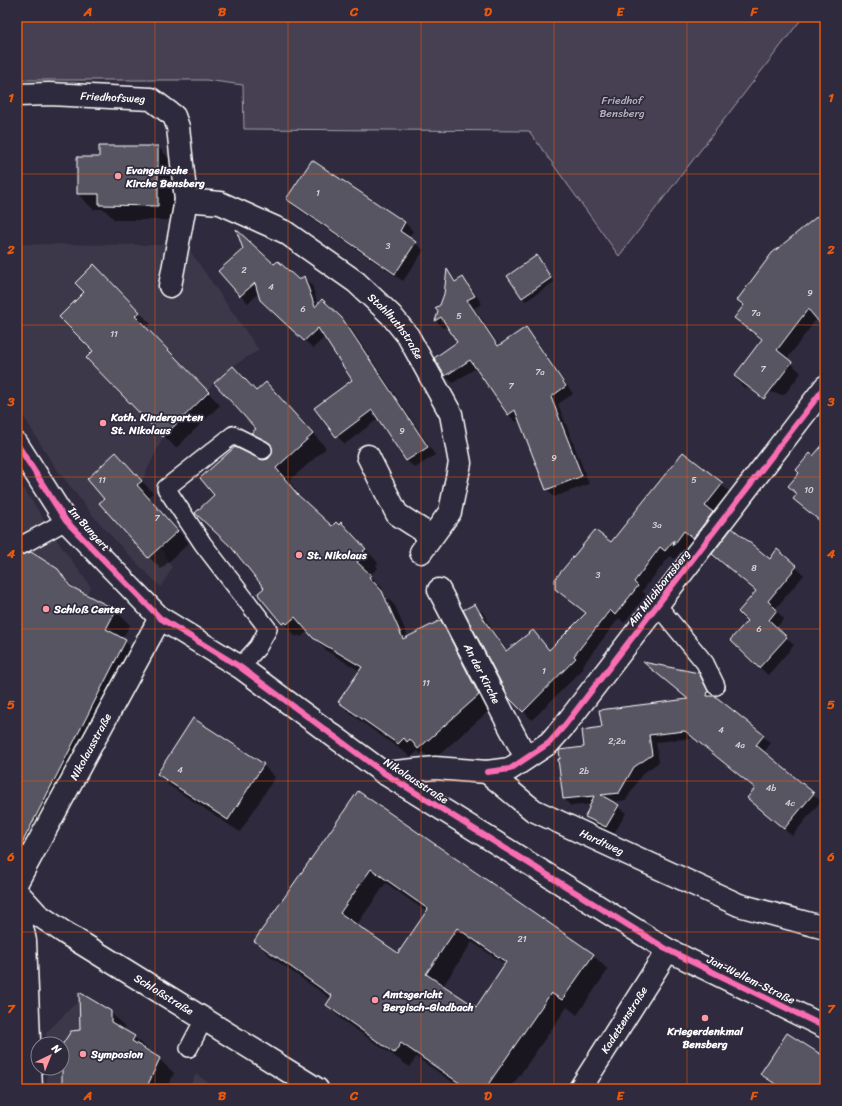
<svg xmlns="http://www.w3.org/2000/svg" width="842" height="1106" font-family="Sriracha,sans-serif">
<rect width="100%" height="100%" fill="#2f2a3d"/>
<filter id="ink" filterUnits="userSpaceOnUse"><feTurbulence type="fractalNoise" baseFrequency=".025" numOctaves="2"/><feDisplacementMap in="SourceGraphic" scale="8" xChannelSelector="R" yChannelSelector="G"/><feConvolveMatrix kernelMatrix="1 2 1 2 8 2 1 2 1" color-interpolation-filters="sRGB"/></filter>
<g filter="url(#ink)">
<g fill="#3c3749">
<polygon points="181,238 259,350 233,366 214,383 192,409 163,437 142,481 137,485 178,531 161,547 172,568 161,587 126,552 94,517 55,467 17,406 17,244 160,245"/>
<polygon points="17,478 61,546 91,587 29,691 17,684"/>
<polygon points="89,1001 111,1029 135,1037 132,1042 161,1059 146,1089 47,1089 47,1068 62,1068 62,1044 46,1044 46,1033 73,1006 79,1002"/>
<polygon points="196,1074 218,1089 188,1089"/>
</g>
<polygon fill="#464152" stroke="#a2a0a8" points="17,17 803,17 619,256 529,131 244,129 243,85 206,80 17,80"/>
<g fill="#0007" fill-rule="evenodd">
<polygon points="158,147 173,162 173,220 115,220 104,209 93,209 78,194 100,158"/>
<polygon points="312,161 405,223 413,231 408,238 424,250 403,281 295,207 287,199"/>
<polygon points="825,211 825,328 817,318 787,359 801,373 784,395 743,387 734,377 762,341 735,318 744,306 738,299"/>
<polygon points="537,256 554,282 526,301 522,297"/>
<polygon points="274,266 299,282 304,278 312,285 318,305 342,319 350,327 435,455 415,468 407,461 379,418 345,444 337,436 354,380 325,337 313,348 269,307 259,293 248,303 219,271"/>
<polygon points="447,271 457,282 462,278 470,286 482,304 474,308 500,346 525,328 533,336 573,394 558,404 589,484 554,497 547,489 519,420 516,422 508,414 476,368 453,383 445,376 435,358 458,342 447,325 443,328 436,321 444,294"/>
<polygon points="106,277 151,324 146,328 220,405 176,448 87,358 94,351"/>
<polygon points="233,367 257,392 279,396 326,448 289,481 308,506 332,528 355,537 378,563 376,565 378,568 370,575 383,589 381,591 395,606 408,637 440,622 454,635 492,708 432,761 423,752 421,754 418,751 411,757 352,715 339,702 360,671 327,651 308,631 301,637 298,635 296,637 260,595 266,588 263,461 270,459 274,450 266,446 253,433 257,429"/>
<polygon points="684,453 731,493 682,554 680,552 675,559 670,556 642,591 646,595 624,623 619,618 583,665 584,668 532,720 510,697 475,605 484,614 494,633 508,651 533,632 550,651 587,614 556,588 611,544"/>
<polygon points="127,465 153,493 148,497 189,543 161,569 149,557 106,499"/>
<polygon points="17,546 26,555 58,570 77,591 116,611 130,625 122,639 140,655 39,852 17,838"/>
<polygon points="777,550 804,575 775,609 784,619 776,628 794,645 768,675 739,648 757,592 713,554 770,560"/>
<polygon points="698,674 706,681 713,697 771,743 763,753 821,801 792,836 748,798 756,789 693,738 656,742 659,762 642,774 626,800 611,802 626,813 614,834 593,824 586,817 592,804 571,806 564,799 585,747 603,728 689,700"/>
<polygon points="193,720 263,765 275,777 240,832 170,786 158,774"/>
<path d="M358,793l235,162 15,15 -31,45 -10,-8 -57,82h-47l-47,-32 -6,10 -68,-47 -15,-15 4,-6 -61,-43 -15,-15zM386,883l41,29 -29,42 -42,-28zM472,942l34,23 -30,43 -33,-22z"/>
<polygon points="110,1012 125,1027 125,1031 134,1037 174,1073 167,1089 61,1089 62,1047 73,1029 76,1032 81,1031"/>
<polygon points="825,1059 825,1089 778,1089 761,1074"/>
</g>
<g fill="#595564" stroke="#fff" fill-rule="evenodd">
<polygon points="99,146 158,146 158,206 99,205 99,194 77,194 77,157 99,157"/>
<polygon points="312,160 405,222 400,231 416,242 395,274 286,199"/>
<polygon points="825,210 825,329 808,309 777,350 792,362 764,399 734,376 762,339 734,318 744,305 737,300 772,253"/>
<polygon points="236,229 274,264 278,261 299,280 304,276 315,307 322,299 342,318 428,447 406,461 372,410 336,437 314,408 352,380 318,328 304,341 260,300 255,283 240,296 218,271 243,249"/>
<polygon points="537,255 551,278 522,298 507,276"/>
<polygon points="94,264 140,312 135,316 209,392 163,437 86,358 93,351 59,317 84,292 75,283"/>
<polygon points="447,269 455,282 463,277 475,296 467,300 498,346 526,327 566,386 551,397 582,476 546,490 515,410 508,415 470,360 445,376 434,358 457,342 441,317 435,321 438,312 435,308 440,305 444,294"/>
<polygon points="233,366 256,391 266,382 313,434 276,468 298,495 332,526 336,522 339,525 341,522 366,549 363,551 366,554 357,562 371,575 369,577 382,591 403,639 441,620 479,695 418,749 410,739 407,742 404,738 398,744 338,702 362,667 313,638 295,617 287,624 285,622 282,624 259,596 258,593 264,588 231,547 195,513 214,495 200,478 235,447 263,460 268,459 272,454 271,444 251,433 256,429 214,383"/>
<polygon points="825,442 825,525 793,499 797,494 788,486 799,473 796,470 810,453 813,456"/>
<polygon points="116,452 142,481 137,485 178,531 148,558 99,503 104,499 87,479"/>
<polygon points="683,452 723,483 705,506 713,512 693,538 684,531 673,546 674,540 665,551 660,547 634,582 638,586 615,615 610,610 574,656 576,658 523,712 509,698 463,610 475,604 486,623 506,651 533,630 549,650 586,613 555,589 555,579 595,530 611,542"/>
<polygon points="732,528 770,559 777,549 797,566 768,601 777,610 769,620 787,637 759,668 730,640 747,621 738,612 756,591 712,554"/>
<polygon points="31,552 58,569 70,586 116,610 106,629 126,640 17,853 17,554 22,555"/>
<polygon points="643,662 699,673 708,691 707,696 715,696 764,735 756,745 814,793 784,829 747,798 755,788 685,731 649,735 652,755 634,767 619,793 601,795 619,805 606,827 585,817 594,796 563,799 558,759 560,759 559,750 584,747 582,730 602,727 599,710 688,699"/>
<polygon points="193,718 264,764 228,820 157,774"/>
<path d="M358,791l236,163 -32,46 -11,-7 -66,96h-17l-67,-46 -7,10 -68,-48 6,-9 -78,-55zM371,869l57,40 -30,44 -58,-40zM457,928l49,34 -30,45 -50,-33z"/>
<polygon points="79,992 111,1011 111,1022 135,1036 132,1041 160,1058 146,1089 62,1089 62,1045 71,1031 80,1030"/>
<polygon points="787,1033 825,1057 825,1089 783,1089 760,1074"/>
</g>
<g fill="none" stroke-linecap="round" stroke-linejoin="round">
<defs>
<g id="lane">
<polyline points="22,545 66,521"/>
<polyline points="658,606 705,663 716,686"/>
<polyline points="240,667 258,647 268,629 203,544 166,488 233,435 263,450"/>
<polyline points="189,1048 204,1019"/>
</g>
<g id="street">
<path id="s1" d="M17,95l32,-1 102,5 23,17 4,11 8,73 -16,86"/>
<path id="s2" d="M186,200l34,3 65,29 71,50 35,33 17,21 43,78 9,49 -10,49 -29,40"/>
<polyline points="17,444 66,521 160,618 240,667 384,773 668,950 825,1027"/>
<polyline points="368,456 397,514 431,536"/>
<path id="s3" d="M439,590l87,168"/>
<polyline points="487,772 510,769 549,743 565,725 825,387"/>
<path id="s4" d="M384,773l51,-5 52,4 46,38 206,95 86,23"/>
<path id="s5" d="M17,882l143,-264"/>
<path id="s6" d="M17,892l20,22 28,19 252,156"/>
<polyline points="17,905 25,941 31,1089"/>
<path id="s7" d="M580,1089l88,-139"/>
</g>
</defs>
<use href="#lane" stroke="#fff" stroke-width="20"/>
<use href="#street" stroke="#fff" stroke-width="25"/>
<use href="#lane" stroke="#2f2a3d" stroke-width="17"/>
<use href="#street" stroke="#2f2a3d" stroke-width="22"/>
<defs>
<g id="cycleway">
<polyline points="17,444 66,521 160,618 240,667 384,773 668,950 825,1027"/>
<polyline points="487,772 510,769 549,743 565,725 825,387"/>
</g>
</defs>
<use href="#cycleway" stroke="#2f2a3d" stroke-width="8"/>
<use href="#cycleway" stroke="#f96db3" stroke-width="6"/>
</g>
</g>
<path fill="none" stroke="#e8590c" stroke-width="1" stroke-opacity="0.55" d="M155,17v1072M288,17v1072M421,17v1072M554,17v1072M687,17v1072M17,174h808M17,325h808M17,477h808M17,629h808M17,781h808M17,932h808"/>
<g fill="#ff9aa2" stroke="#2f2a3d" stroke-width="1.5">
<circle cx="118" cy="176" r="4"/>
<circle cx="103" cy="423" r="4"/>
<circle cx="299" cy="555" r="4"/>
<circle cx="46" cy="609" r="4"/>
<circle cx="375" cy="1000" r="4"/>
<circle cx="705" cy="1018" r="4"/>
<circle cx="83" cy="1054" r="4"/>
</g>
<g text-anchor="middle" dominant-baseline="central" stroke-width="3.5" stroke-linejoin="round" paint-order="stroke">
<g font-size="9" fill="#d6d4d8">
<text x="318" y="193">1</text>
<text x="388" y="246">3</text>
<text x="244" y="270">2</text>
<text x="271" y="287">4</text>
<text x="810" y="293">9</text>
<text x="303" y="309">6</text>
<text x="756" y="313">7a</text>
<text x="459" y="316">5</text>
<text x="114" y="334">11</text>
<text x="763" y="369">7</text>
<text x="540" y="372">7a</text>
<text x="511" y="386">7</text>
<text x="402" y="431">9</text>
<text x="554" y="458">9</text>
<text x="102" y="480">11</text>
<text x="694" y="480">5</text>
<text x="809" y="490">10</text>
<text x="157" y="518">7</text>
<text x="657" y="525">3a</text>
<text x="754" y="568">8</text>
<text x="598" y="575">3</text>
<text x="759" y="629">6</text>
<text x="544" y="671">1</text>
<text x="426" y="683">11</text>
<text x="721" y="730">4</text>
<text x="617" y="741">2;2a</text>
<text x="740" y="745">4a</text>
<text x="180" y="770">4</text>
<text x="584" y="771">2b</text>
<text x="771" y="788">4b</text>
<text x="790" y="803">4c</text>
<text x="522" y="939">21</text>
</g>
<g font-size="11" fill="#fff" stroke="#2f2a3d">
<text stroke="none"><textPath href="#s1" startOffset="96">Friedhofsweg</textPath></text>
<text stroke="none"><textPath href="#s2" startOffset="252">Stahlhuthstraße</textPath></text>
<text transform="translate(89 529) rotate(48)">Im Bungert</text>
<text transform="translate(659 588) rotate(-52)">Am Milchbornsberg</text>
<text stroke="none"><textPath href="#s3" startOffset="94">An der Kirche</textPath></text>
<text stroke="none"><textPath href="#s5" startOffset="154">Nikolausstraße</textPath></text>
<text transform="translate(416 781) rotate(33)">Nikolausstraße</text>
<text stroke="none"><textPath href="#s4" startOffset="239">Hardtweg</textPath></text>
<text transform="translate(751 980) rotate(26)">Jan-Wellem-Straße</text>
<text stroke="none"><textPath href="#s6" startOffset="180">Schloßstraße</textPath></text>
<text stroke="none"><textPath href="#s7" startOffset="82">Kadettenstraße</textPath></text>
</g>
<g font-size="11" fill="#b5b3ba" stroke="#2f2a3d">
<text x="622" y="100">Friedhof<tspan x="622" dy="13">Bensberg</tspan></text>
</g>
<g font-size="11" font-weight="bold" fill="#fff" stroke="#2f2a3d" text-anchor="start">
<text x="126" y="170">Evangelische<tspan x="126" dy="13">Kirche Bensberg</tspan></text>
<text x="111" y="417">Kath. Kindergarten<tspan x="111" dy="13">St. Nikolaus</tspan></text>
<text x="307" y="555">St. Nikolaus</text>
<text x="54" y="609">Schloß Center</text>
<text x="383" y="994">Amtsgericht<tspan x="383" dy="13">Bergisch-Gladbach</tspan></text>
<text x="705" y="1031" text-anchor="middle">Kriegerdenkmal<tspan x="705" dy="13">Bensberg</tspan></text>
<text x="91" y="1054">Symposion</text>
</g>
</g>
<rect width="842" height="1106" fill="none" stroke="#2f2a3d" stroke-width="44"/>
<g transform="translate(50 1056) rotate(43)"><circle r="19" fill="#2f2a3d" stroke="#827f8b"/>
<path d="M0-3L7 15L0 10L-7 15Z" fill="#ff9aa2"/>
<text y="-6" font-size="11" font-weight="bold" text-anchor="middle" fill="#ffffff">N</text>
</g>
<rect x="22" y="22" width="798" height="1062" fill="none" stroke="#e8590c" stroke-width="1.5"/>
<g font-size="13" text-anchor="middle" font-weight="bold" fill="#e8590c">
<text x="88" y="16">A</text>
<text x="222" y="16">B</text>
<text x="354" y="16">C</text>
<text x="488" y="16">D</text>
<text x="620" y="16">E</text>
<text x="754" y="16">F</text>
<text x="11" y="102">1</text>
<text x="831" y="102">1</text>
<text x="11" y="254">2</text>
<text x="831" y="254">2</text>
<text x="11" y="406">3</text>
<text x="831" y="406">3</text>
<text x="11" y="558">4</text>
<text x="831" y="558">4</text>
<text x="11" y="709">5</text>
<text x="831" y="709">5</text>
<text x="11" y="861">6</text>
<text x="831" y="861">6</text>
<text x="11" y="1013">7</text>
<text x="831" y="1013">7</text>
<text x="88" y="1100">A</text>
<text x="222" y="1100">B</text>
<text x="354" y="1100">C</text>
<text x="488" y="1100">D</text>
<text x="620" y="1100">E</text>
<text x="754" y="1100">F</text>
</g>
</svg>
